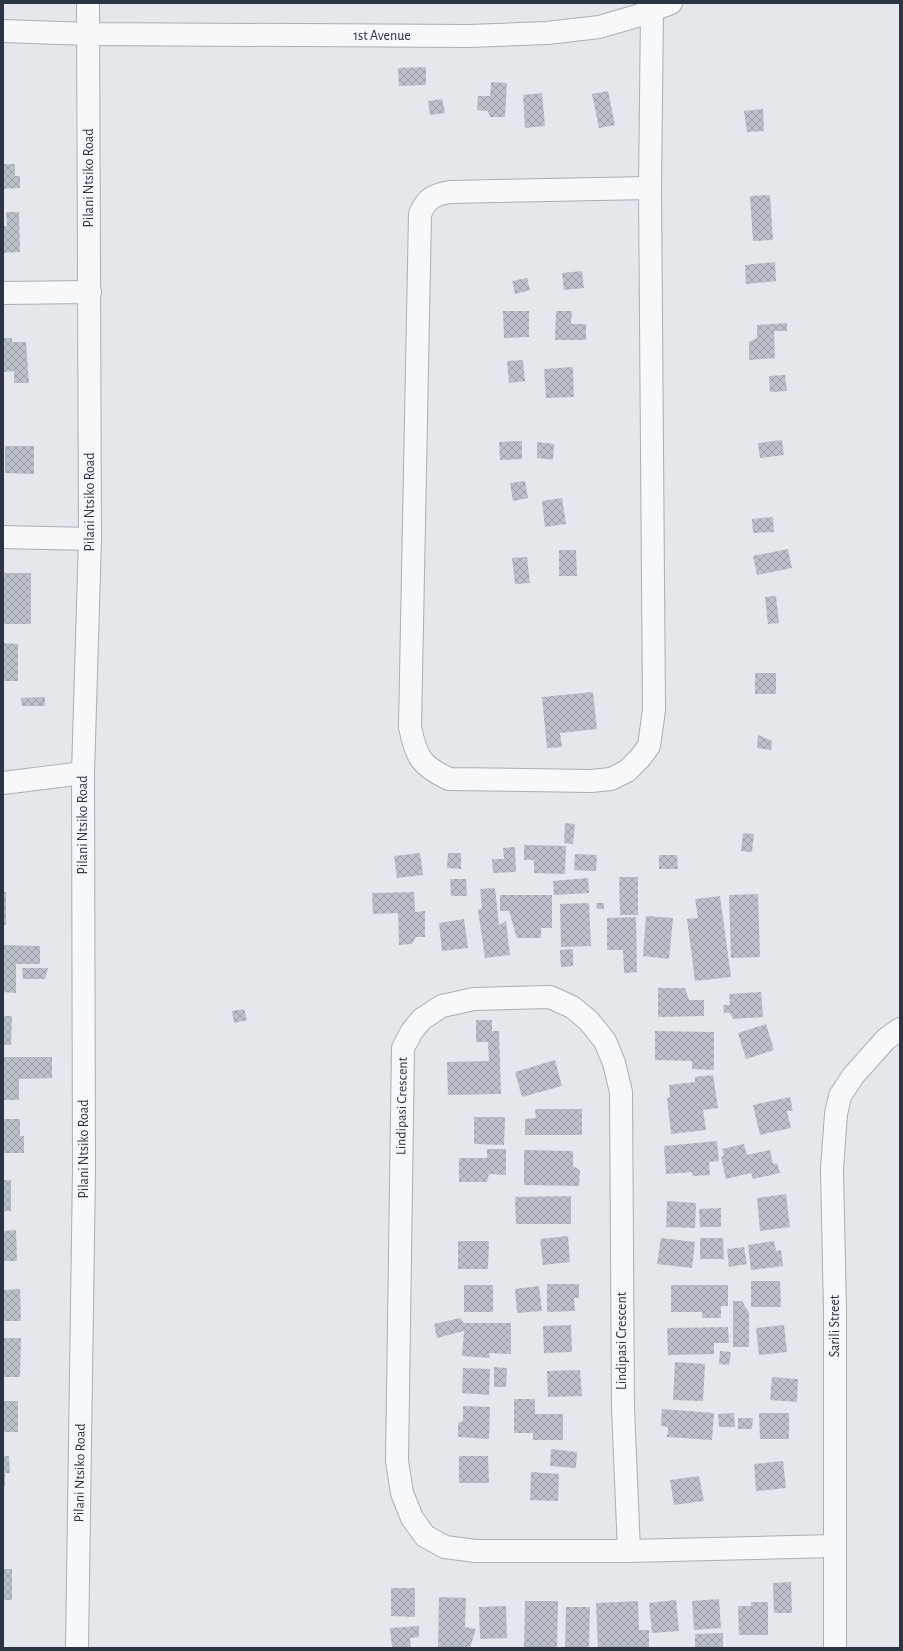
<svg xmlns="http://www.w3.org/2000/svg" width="903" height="1651" font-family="'Alegreya Sans',sans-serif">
<defs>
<pattern id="building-cross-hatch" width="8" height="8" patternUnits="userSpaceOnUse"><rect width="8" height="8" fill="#bbc0ca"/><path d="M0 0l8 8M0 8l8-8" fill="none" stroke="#989da6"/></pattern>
</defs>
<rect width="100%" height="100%" fill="#e4e7ec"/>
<g fill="url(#building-cross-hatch)">
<polygon points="426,67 426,85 399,86 398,68"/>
<polygon points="491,82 507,83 505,117 490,117 488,111 477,110 478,96 490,96"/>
<polygon points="608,91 615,125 599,128 592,94"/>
<polygon points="542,93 545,126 525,128 523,95"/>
<polygon points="442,99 445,113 430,115 428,101"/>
<polygon points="763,109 764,131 747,132 744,111"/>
<polygon points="3,164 15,164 15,176 20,176 20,188 3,189"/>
<polygon points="770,195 773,240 753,241 750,196"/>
<polygon points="6,212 19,212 20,252 3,253 3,226 7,226"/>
<polygon points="775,262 776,281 746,284 745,265"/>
<polygon points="582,271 584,288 564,290 562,273"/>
<polygon points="527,278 530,290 515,294 512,281"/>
<polygon points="503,311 529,311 529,337 504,338"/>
<polygon points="556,311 572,311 571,324 586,324 586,340 555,340"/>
<polygon points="787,323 787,331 774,331 775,358 749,360 749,342 757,338 757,325"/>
<polygon points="3,338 12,338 12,342 26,342 29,383 14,383 14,371 3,372"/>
<polygon points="523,360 525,381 509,383 507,361"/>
<polygon points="573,367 574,397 546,398 544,369"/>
<polygon points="785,375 787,391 770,392 769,376"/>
<polygon points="782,440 784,455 760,458 758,443"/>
<polygon points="522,441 522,459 500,460 499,442"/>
<polygon points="537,442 554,444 553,460 537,458"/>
<polygon points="5,446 34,446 34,474 5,473"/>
<polygon points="525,481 528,498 513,501 510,483"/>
<polygon points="562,498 566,524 545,527 542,501"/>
<polygon points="773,517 774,532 753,533 752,519"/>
<polygon points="788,549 792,568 757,575 753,556"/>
<polygon points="559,550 576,550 577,576 559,576"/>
<polygon points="527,557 530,583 515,584 512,558"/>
<rect x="3" y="573" width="28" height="51"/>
<polygon points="776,596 779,623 768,624 765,597"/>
<polygon points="3,643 18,644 18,681 3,681"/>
<rect x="755" y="673" width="21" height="21"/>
<polygon points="593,692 597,729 560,733 562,747 547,748 542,697"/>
<polygon points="45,697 45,706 22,706 21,698"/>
<polygon points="758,735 772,741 771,750 757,748"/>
<polygon points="565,823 575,824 573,844 564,843"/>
<polygon points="743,833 754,834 752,852 741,851"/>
<polygon points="524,845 566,846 565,874 534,873 534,860 524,860"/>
<polygon points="515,847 516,872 493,873 492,859 504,859 503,848"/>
<polygon points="420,853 423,875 397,878 394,856"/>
<polygon points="448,853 461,853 461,869 447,868"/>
<polygon points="575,854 597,855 596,871 574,870"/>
<polygon points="659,855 677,855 678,869 659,869"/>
<polygon points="619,877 638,877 638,915 620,915"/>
<polygon points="588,878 589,893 554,895 553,881"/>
<polygon points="450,879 466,879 467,896 451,896"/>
<polygon points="495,888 499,925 506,921 510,955 485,958 478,910 482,908 480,889"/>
<rect x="3" y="892" width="3" height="33"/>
<polygon points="414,892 415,912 425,911 425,937 416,937 412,944 399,945 398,913 373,914 372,893"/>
<polygon points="758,894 760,957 731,958 729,895"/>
<polygon points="500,895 552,895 552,928 541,928 541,938 517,938 509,911 500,911"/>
<polygon points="720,896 731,977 695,981 687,919 698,918 695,899"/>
<polygon points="589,903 591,946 561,947 560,904"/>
<polygon points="596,903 604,903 604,909 597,909"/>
<polygon points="646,916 673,918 669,959 643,956"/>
<polygon points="636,917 637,972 624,973 623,950 607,950 607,918"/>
<polygon points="464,919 468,948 442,951 439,923"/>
<polygon points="3,945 40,946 40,964 16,964 16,993 3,992"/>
<polygon points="573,949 573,966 561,967 560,950"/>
<polygon points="22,968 48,968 45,979 23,979"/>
<polygon points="658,988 685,988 689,1000 704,1000 704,1016 658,1017"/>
<polygon points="761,992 763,1017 733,1019 730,1013 724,1013 723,1005 730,1005 729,994"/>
<polygon points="244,1009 247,1020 234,1023 232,1011"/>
<polygon points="3,1016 12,1016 11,1045 3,1045"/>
<polygon points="476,1020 492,1020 492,1031 499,1031 501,1094 448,1095 447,1062 489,1061 488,1042 476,1042"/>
<polygon points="766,1024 774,1050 746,1059 738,1033"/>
<polygon points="655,1031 714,1032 714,1070 692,1069 692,1061 655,1060"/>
<polygon points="3,1057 52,1057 52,1078 19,1079 19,1100 3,1100"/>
<polygon points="555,1060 562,1086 522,1097 515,1072"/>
<polygon points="713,1075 718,1108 703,1110 706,1130 671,1134 667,1098 670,1097 669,1085 695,1082 695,1077"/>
<polygon points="790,1097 793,1111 787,1111 791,1128 760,1135 753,1105"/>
<polygon points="535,1109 582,1109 582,1135 525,1135 525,1119 536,1118"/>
<polygon points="474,1117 505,1117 504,1145 474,1144"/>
<polygon points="3,1119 20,1119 20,1136 24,1136 24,1153 3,1153"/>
<polygon points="717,1141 719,1161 709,1162 710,1175 693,1176 692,1172 666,1174 664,1146"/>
<polygon points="744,1144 747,1155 770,1150 773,1164 777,1163 780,1173 753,1179 751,1173 726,1179 721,1157 724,1156 722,1149"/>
<polygon points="487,1149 506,1149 506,1175 489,1174 487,1182 459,1182 459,1158 487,1158"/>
<polygon points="524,1150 573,1151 573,1166 580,1170 579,1186 524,1185"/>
<rect x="3" y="1180" width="8" height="31"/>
<polygon points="786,1194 790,1227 760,1231 757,1198"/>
<polygon points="571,1196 571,1224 516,1224 515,1197"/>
<polygon points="667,1201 696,1203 695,1228 666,1227"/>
<polygon points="721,1208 721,1227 700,1227 699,1209"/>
<polygon points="16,1230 17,1261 3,1261 3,1231"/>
<polygon points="568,1236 570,1262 543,1265 540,1239"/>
<polygon points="661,1238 695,1242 692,1268 657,1264"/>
<polygon points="700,1238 723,1238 724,1259 700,1259"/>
<polygon points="458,1241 489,1241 488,1269 458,1269"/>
<polygon points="774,1241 776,1251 781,1250 783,1266 751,1270 748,1245"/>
<polygon points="744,1247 747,1264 729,1267 727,1249"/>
<polygon points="751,1281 780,1281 781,1307 751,1307"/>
<polygon points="547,1284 579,1284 579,1298 574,1298 575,1311 547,1312"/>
<rect x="464" y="1285" width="29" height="27"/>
<polygon points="671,1285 728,1285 728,1306 721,1306 721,1318 702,1318 702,1312 671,1312"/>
<polygon points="539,1286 542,1311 517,1313 515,1289"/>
<polygon points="20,1289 21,1321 3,1321 3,1290"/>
<polygon points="733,1301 742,1301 749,1313 749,1347 733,1347"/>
<polygon points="460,1318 464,1323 511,1323 511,1354 489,1353 490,1358 462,1356 464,1331 437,1338 434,1324"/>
<polygon points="571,1325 572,1352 544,1353 543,1326"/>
<polygon points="784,1325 787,1352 759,1355 756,1328"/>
<polygon points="728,1327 729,1343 714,1343 714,1354 668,1355 667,1328"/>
<polygon points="3,1338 21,1338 20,1377 3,1377"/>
<polygon points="720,1351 731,1352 729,1365 719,1364"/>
<polygon points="675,1362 705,1364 703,1401 673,1400"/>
<polygon points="494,1367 507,1368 506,1387 494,1387"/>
<polygon points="463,1368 490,1369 489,1395 462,1393"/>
<polygon points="580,1370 582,1396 548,1397 547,1371"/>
<polygon points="772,1377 798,1379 797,1402 770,1400"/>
<polygon points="514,1399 535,1399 535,1414 563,1414 563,1440 533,1440 533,1433 514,1433"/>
<rect x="3" y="1401" width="15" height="31"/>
<polygon points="463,1406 490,1407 489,1439 458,1437 458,1423 463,1421"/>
<polygon points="662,1409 714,1413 712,1440 667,1437 668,1427 661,1426"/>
<polygon points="734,1413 735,1427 719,1427 718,1414"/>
<polygon points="759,1413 789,1413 789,1439 760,1439"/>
<polygon points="738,1418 753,1418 752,1429 738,1429"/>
<polygon points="551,1449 577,1452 576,1468 550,1466"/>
<polygon points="3,1456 9,1456 10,1473 5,1473 5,1487 3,1487"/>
<polygon points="459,1456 488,1456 489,1483 459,1483"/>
<polygon points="783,1461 786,1488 756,1491 754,1464"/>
<polygon points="531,1472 559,1474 558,1501 530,1500"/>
<polygon points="699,1476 704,1501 674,1505 670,1480"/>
<rect x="3" y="1569" width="9" height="31"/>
<polygon points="791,1582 792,1613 774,1613 773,1583"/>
<polygon points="391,1588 415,1588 415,1617 391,1616"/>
<polygon points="439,1597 466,1598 465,1627 476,1629 470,1648 438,1648"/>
<polygon points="719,1599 721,1628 694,1630 692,1601"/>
<polygon points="676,1600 679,1631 652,1633 649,1603"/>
<polygon points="525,1601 558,1601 557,1648 524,1648"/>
<polygon points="638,1601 639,1630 649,1630 649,1648 598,1648 596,1603"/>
<polygon points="751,1602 768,1602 768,1635 739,1635 738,1606 751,1606"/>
<polygon points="506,1606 507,1638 480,1639 479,1607"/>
<polygon points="566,1607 590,1607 589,1648 565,1648"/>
<polygon points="419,1626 419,1637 410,1638 411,1648 392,1648 390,1628"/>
<polygon points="723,1633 723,1648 695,1648 695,1634"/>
</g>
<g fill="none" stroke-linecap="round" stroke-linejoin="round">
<defs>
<g id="minor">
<polyline points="3,31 88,34 469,36 547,33 599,27 637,16 671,3"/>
<path d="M650,188l-200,4c-17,3 -23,6 -30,22l-10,513c6,30 11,39 39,52l142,2 20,-2 16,-8 13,-13 9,-12 5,-36 -4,-522 2,-178"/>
<polyline points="3,293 90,292"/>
<polyline points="3,537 90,539"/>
<polyline points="3,783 83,773"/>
<polyline points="629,1551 623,1408 621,1092 614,1063 605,1041 588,1020 572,1007 550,997 474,999 442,1006 422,1019 412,1031 403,1048 397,1461 402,1493 412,1518 425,1536 445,1547 476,1551 629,1551 835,1546"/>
<polyline points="77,1648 84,1170 83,773 90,539 88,3"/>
<polyline points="835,1648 835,1311 832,1169 836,1114 840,1096 853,1076 886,1039 900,1029"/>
</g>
</defs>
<use href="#minor" stroke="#a9aeb7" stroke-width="24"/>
<use href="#minor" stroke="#f7f8fa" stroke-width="22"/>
</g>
<g text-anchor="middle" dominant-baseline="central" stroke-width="3" stroke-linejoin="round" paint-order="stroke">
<g font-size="14" fill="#2b3445" stroke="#f4f6f9">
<text x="382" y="36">1st Avenue</text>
<text transform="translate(89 178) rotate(-90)">Pilani Ntsiko Road</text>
<text transform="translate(90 502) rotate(-90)">Pilani Ntsiko Road</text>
<text transform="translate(83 825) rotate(-90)">Pilani Ntsiko Road</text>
<text transform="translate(402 1106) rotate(-89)">Lindipasi Crescent</text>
<text transform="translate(84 1149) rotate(-90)">Pilani Ntsiko Road</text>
<text transform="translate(835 1326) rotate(-90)">Sarili Street</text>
<text transform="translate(622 1341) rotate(-90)">Lindipasi Crescent</text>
<text transform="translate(80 1473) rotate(-89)">Pilani Ntsiko Road</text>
</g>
</g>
<rect width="903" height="1651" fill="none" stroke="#2b3445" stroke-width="8"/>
</svg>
